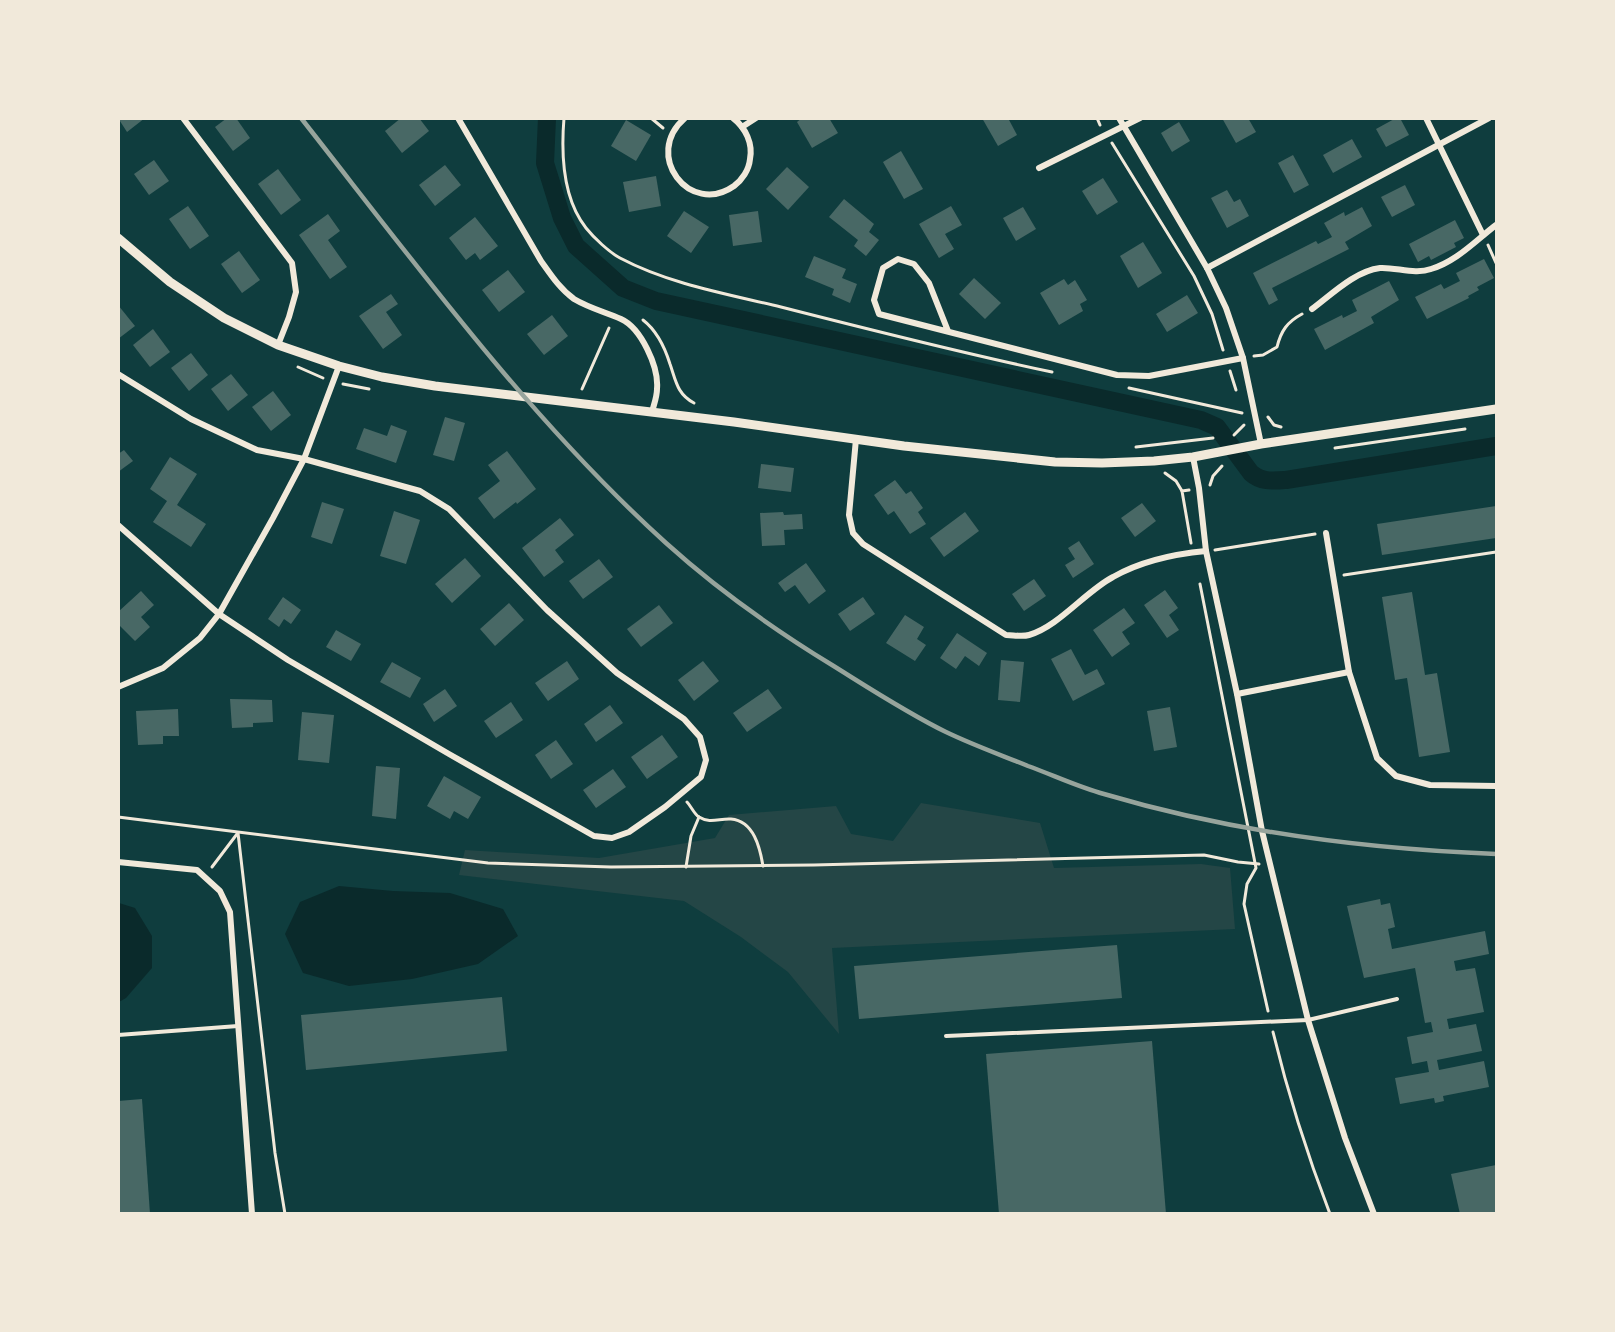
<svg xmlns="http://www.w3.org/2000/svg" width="1615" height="1332" font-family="Cabin,sans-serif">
<rect width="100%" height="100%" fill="#0f3d3e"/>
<path fill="#244646" d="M921,803L1040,823L1054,868L1201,864L1230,868L1235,929L832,948L839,1034L788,972L741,937L684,901L459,875L465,850L599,858L715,838L729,815L836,806L851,834L893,841Z"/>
<g fill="#0a2a2b">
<path d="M339,886L393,891L450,893L503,909L518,936L478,964L412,979L349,986L303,973L285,934L300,902Z"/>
<path d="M119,903L135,908L152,936V968L126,998L119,1002Z"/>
</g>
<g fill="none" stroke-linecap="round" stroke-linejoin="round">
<path stroke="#0a2a2b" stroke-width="18" d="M547,118L545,163L562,218L576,246L623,288L656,301L1201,420L1217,427L1251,473C1261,482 1272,481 1286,480L1496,446"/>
</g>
<g fill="#486865">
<path d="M118,118H145L127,132Z"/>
<path d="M227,118H236L250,138L233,151L215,127Z"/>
<path d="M401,118H419L429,131L402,153L385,131Z"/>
<path d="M802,118H829L838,133L812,148L797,122Z"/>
<path d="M982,118H1008L1017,135L998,146Z"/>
<path d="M1222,118H1248L1256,132L1236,143Z"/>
<path d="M1396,118H1400L1409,135L1386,147L1376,129Z"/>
<path d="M626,120L651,135L636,161L611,146Z"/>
<path d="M1179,122L1190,141L1172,152L1161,133Z"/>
<path d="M1352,139L1362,157L1333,173L1323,155Z"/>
<path d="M901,151L923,189L904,199L883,162Z"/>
<path d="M1293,155L1309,185L1294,193L1278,163Z"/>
<path d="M154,160L169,181L149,195L134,174Z"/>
<path d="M445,165L461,185L435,206L419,185Z"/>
<path d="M787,167L809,187L788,210L766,189Z"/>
<path d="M278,169L301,200L281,215L258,184Z"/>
<path d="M656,176L661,206L629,212L623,182Z"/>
<path d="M1103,178L1118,202L1097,215L1082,191Z"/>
<path d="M1405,185L1415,205L1392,217L1381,197Z"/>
<path d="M1227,190L1234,202L1240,199L1249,216L1227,228L1211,198Z"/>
<path d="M844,199L874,224L869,232L879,240L866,256L854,246L858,240L829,217Z"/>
<path d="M188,206L209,236L190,249L169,219Z"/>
<path d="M951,206L962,225L945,234L954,249L939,258L919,224Z"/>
<path d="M1023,207L1036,229L1016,241L1003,218Z"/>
<path d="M1362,207L1372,226L1345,242L1349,249L1272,288L1278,300L1269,305L1253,273L1316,241L1318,244L1332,237L1324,223L1344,212L1345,216Z"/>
<path d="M684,211L709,227L691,253L667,236Z"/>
<path d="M758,211L762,242L733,246L729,215Z"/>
<path d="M328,214L340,231L328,240L347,267L330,279L299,235Z"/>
<path d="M475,217L498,246L480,260L475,253L466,260L449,238Z"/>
<path d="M1455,220L1464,238L1454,243L1456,247L1431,260L1429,256L1418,262L1409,244Z"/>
<path d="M1143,242L1162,273L1138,288L1120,256Z"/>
<path d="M239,251L260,280L242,293L221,264Z"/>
<path d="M814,256L846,269L842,278L857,284L850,303L832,295L834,289L805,277Z"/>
<path d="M1484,259L1494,278L1477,287L1479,290L1468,296L1469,298L1427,319L1415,297L1441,284L1444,289L1460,281L1456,273Z"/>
<path d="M508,270L525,292L499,312L482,290Z"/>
<path d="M974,278L1001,303L985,319L959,294Z"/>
<path d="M1064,279L1068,285L1075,280L1087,300L1080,304L1083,311L1059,325L1040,293Z"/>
<path d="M1389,281L1399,300L1371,317L1374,323L1325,350L1314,329L1342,315L1343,318L1357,311L1352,300Z"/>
<path d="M391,294L398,304L386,312L402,335L383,349L359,316Z"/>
<path d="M1187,295L1198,313L1167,332L1156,314Z"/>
<path d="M118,305L135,326L118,339Z"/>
<path d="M552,315L568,336L544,355L527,334Z"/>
<path d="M153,329L170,352L150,367L133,345Z"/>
<path d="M191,353L208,375L189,391L171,368Z"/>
<path d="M231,374L248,395L228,411L211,389Z"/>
<path d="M273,391L291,415L271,431L252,407Z"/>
<path d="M445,417L465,423L454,461L433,455Z"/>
<path d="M391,425L407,431L396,463L356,449L364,428L387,436Z"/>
<path d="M124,450L133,461L118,472V454Z"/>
<path d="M507,451L536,489L517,504L516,502L494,519L478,498L500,481L488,465Z"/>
<path d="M170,457L197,474L177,505L206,524L191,547L153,522L167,501L150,489Z"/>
<path d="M761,464L794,468L791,492L758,488Z"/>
<path d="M895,480L906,494L911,491L923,508L918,512L926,524L910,534L894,511L888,515L874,495Z"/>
<path d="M322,502L344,509L332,544L311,537Z"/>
<path d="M1142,503L1156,521L1135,537L1121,518Z"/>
<path d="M1496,506V538L1382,555L1377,524Z"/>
<path d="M394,511L420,520L406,564L380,556Z"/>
<path d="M783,512L784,515L802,514L803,529L784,530L785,545L762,546L760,513Z"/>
<path d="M965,512L979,531L944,557L930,538Z"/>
<path d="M560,518L574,535L555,550L564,562L544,577L522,548Z"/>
<path d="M1079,541L1094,564L1073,578L1065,565L1075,559L1068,548Z"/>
<path d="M465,558L481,576L452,603L435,584Z"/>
<path d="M599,559L613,577L583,599L569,581Z"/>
<path d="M806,563L826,591L809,604L795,585L785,592L778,583Z"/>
<path d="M1034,579L1046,596L1024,611L1012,594Z"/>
<path d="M1165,590L1178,608L1169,615L1179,630L1167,638L1144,605Z"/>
<path d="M141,591L154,605L141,617L150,627L135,641L118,624V612Z"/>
<path d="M1412,592L1425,675L1437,673L1450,752L1419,757L1407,678L1395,680L1382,597Z"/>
<path d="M283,597L301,610L291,624L284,619L279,627L268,619Z"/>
<path d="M863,597L875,614L850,631L838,614Z"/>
<path d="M509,603L524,620L495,646L480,629Z"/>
<path d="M659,605L673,623L641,647L627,629Z"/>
<path d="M1124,608L1135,623L1122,632L1130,644L1112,657L1093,630Z"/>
<path d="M905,615L924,627L917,639L926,645L915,661L886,643Z"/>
<path d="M336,630L361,644L351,661L326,647Z"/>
<path d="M957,633L987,653L979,666L965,656L956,669L940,658Z"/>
<path d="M1071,649L1085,675L1097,669L1105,684L1073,701L1051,659Z"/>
<path d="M1001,660L1024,662L1020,702L998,700Z"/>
<path d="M567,661L579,679L548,701L535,683Z"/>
<path d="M703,661L719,681L694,701L678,680Z"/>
<path d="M392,662L421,678L410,698L380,682Z"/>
<path d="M445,689L457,706L434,722L423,704Z"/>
<path d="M768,689L782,708L747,732L733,713Z"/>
<path d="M230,699L272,700L273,722L253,723V727L232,728Z"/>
<path d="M511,702L523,720L496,738L484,721Z"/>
<path d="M610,705L623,723L596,742L584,724Z"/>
<path d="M1170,707L1177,747L1154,751L1147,711Z"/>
<path d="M178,709L179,736H163V744L138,745L136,711Z"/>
<path d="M302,712L334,715L329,763L298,760Z"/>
<path d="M662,735L678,757L647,779L631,757Z"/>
<path d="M556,740L573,764L551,779L535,755Z"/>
<path d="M376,766L400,768L396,819L372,816Z"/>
<path d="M613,769L626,787L596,808L583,790Z"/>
<path d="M444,776L481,797L468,819L454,811L450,819L427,806Z"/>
<path d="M1380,899L1381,905L1390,903L1395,927L1388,929L1392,949L1485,931L1489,954L1454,961L1456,971L1475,968L1484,1012L1447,1019L1449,1029L1476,1024L1482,1051L1437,1060L1439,1070L1484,1061L1489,1087L1443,1096L1444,1101L1435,1103L1434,1098L1400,1104L1395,1078L1429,1072L1427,1061L1412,1064L1407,1037L1433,1032L1431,1022L1425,1023L1415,968L1364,978L1347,906Z"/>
<path d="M1117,945L1122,998L859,1019L854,966Z"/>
<path d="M502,997L507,1051L306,1070L301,1015Z"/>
<path d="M1152,1041L1166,1214H999L986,1054Z"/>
<path d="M142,1099L150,1214H118V1101Z"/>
<path d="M1496,1165L1495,1214H1460L1451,1174Z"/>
</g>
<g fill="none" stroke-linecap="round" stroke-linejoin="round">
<g stroke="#f1e9da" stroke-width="3">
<path d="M564,118C561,154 563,199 586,228C594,238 609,252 620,258C669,284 727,294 781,307C871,330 961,353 1052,372"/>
<path d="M651,118L663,128"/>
<path d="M1097,118L1100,125"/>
<path d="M1112,143L1194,276L1212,314L1223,350"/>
<path d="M1488,245L1496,263"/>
<path d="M643,320C656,330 665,348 670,364C676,381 677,394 694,403"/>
<path d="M1254,356L1263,355L1277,347C1281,331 1287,322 1302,314"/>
<path d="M298,367L323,378"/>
<path d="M1230,371L1236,390"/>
<path d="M343,384L369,389"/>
<path d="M1129,388L1242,413"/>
<path d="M582,389L609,328"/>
<path d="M1268,417L1274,425L1281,427"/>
<path d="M1234,435L1244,425"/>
<path d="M1136,447L1213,438"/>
<path d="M1335,448L1465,429"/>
<path d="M1165,473L1176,481L1182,491"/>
<path d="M1210,485L1213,476L1222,466"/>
<path d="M1189,490L1182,491L1191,543"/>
<path d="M1215,550L1315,534"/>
<path d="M1344,575L1496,552"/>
<path d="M1200,584L1256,868L1247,884L1244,904L1268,1011"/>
<path d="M687,802C691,806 694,814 699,817C710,824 720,818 731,819C754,821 760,848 763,866"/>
<path d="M118,817L488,863L611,867L814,865L1204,855L1238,862L1259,864"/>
<path d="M238,833L275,1153L285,1214"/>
<path d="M212,867L237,834"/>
<path d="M686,867L691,836L699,817"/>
<path d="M1273,1032C1288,1094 1307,1154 1330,1214"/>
</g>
<g stroke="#f1e9da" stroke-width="4">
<path d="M118,1035L238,1026"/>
<path d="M946,1036L1308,1020L1397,999"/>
</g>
<g stroke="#f1e9da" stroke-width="6">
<path d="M183,118L292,263L296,292L289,317L278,345"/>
<path d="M458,118L541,261C551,275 560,289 574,299C589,308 605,312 621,319C641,328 659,367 657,389C657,397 654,404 652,412"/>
<path d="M685,118C642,155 690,217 734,186C742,180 749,170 750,159C753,144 746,128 733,118"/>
<path d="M1119,118L1207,268L1226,308L1243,358L1261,444"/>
<path d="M1426,118L1483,235"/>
<path d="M742,127L756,118"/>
<path d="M1039,168L1140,118"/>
<path d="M1207,268L1489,118"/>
<path d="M1312,309C1331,295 1355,271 1380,268C1396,267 1415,275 1431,269C1457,261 1475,241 1496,225"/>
<path d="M948,331L929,283L914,264L898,259L883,268L874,300L879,314L1117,375L1149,376L1243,358"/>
<path d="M118,374L191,419L257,450L304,459L420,491L449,509L547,610L617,673L684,719L700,737L706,760L701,777L665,807L629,832L612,838L594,836L449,754L288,660L219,614L118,525"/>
<path d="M856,439L849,515L853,533L863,544L1006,635C1013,635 1022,637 1029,635C1058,627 1086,591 1113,577C1141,561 1174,554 1206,551"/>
<path d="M1193,457L1199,488L1206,551L1237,694L1262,831L1308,1020L1345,1138L1374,1214"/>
<path d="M1326,533L1349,672L1377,758L1396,776L1430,785L1496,786"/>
<path d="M118,687L163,668L200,638L219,614L273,518L304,459L339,366"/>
<path d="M1237,694L1349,672"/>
<path d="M118,862L197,870L220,891L230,912L252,1214"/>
</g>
<path stroke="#f1e9da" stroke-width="9" d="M118,238L170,282L224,318L278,345L339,366L382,377L435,386L734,422L904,446L1055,462L1102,463L1154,461L1193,457L1261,444L1496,409"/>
<path stroke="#97a49c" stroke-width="4.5" d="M301,118C415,263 529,419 666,543C717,589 773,629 832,665C869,688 907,713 946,732C973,745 1001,755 1028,766C1053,775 1078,787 1104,794C1232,832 1363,849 1496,854"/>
</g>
<rect width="1615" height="1332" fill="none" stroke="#f1e9da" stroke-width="240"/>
</svg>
